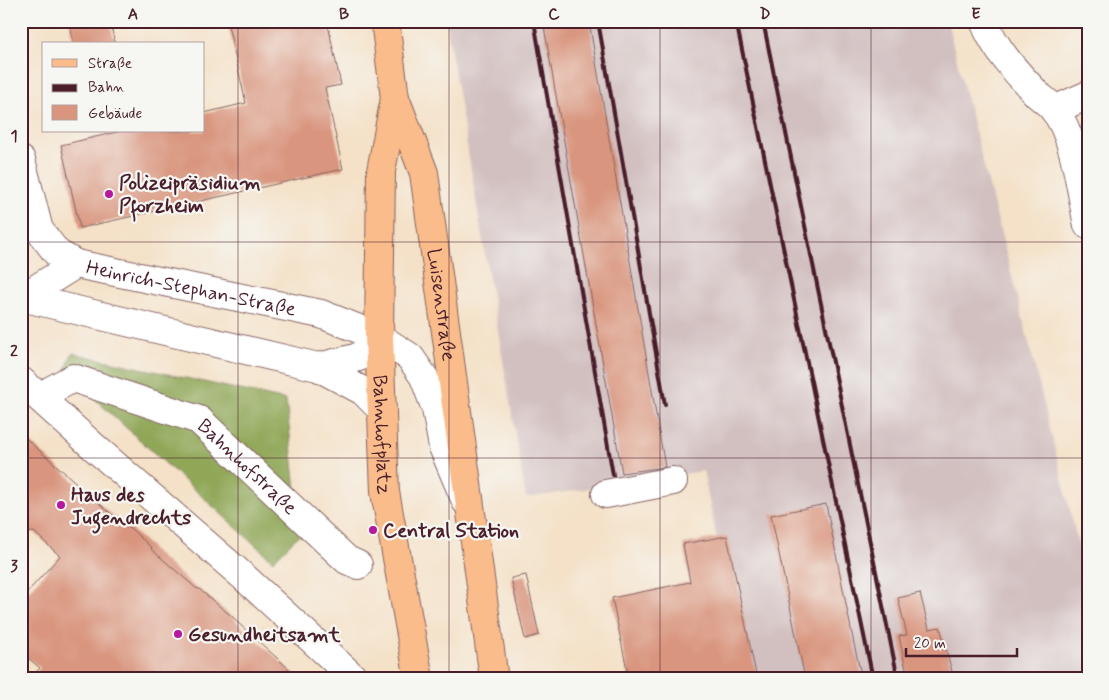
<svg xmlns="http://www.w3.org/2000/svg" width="1109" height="700" font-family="Mynerve,sans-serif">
<rect width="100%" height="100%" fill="#f6f6f2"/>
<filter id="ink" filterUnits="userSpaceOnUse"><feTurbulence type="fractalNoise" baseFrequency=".02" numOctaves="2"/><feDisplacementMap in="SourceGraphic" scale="10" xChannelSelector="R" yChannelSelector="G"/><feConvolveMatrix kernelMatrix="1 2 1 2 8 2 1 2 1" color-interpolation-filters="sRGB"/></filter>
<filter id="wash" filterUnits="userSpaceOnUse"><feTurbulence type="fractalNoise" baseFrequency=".0096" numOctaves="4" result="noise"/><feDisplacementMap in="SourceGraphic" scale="20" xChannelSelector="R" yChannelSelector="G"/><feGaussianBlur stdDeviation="1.12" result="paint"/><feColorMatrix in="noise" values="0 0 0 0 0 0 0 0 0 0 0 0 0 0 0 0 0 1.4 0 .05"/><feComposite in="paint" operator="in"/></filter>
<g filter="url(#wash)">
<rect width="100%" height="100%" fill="#f4e1c7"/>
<path fill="#d2bfc0" d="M446,21H947L1032,355L1088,584V679H746L703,471L526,498Z"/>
<path fill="#90a759" stroke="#6d6342" d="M72,353L286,400L301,533L273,561L65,372Z"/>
<g id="blocks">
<g fill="#d9957e">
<path d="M69,21H110L115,44H74Z"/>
<path d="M227,21H327L341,85L325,88L343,169L80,228L61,145L121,131H204V113L246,103Z"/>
<path d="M543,21H589L665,467L622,473Z"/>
<path d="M1082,21H1088V53L1085,54Z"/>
<path d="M21,434L127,528L129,527L152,548L151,549L197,589L198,588L218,605L234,618L237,621V622L297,676L296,677L298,679H37L33,675L40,668L21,652V599L60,556L34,532L26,533L21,530Z"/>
<path d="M826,504L854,644L862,679H805L771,515Z"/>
<path d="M727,536L757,679H629L612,598L690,582L683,544Z"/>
<path d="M526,575L539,635L525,639L511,578Z"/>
<path d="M920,593L929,629L940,627L954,679H908L899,636L907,635L898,598Z"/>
</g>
</g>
</g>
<g filter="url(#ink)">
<use href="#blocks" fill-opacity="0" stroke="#866362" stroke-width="1"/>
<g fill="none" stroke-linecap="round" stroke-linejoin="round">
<defs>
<g id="minor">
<path d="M984,21C995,50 1017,73 1038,95C1044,100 1051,105 1055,111C1075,136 1081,192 1088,225"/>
<path d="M1054,110L1088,95"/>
<path id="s1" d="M21,160L39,230L57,253L76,264L321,314L379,337L410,357L424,377L436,409L443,447L466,501"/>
<path d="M21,297L318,367L363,391L382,410"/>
<path d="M23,297L76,264"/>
<path d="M318,367L359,357L379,337"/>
<path d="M21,381L94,447L245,578L355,679"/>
<path id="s2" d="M39,397L73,378L199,420L332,546L347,560L358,565"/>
<path d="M606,494L673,481"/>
</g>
<g id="major">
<path id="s3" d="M385,21L395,98L424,173L494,679"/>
<path id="s4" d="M395,98L381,171L379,337L385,492L419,679"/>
</g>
</defs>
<use href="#minor" stroke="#866362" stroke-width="30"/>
<use href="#major" stroke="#866362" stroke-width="30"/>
<use href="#minor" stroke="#fff" stroke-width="28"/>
<use href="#major" stroke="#f9bc8a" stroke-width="28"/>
<g stroke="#4a1f2b" stroke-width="4">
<path d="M534,21L613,475"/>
<path d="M598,21L665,405"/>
<path d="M736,21L873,679"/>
<path d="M763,21L898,679"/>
</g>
</g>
</g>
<path fill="none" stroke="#4a1f2b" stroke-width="1" stroke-opacity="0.55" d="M238,21V679M449,21V679M660,21V679M871,21V679M21,242H1088M21,458H1088"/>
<g fill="#b5179e" stroke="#f6f6f2" stroke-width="2">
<circle cx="109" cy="194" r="5"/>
<circle cx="61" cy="505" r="5"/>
<circle cx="373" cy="530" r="5"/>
<circle cx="178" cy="634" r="5"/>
</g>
<g text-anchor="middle" stroke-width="4.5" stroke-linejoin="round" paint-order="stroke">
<g font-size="20" font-weight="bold" fill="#4a1f2b" stroke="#f6f6f2" text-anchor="start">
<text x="119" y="189">Polizeipräsidium<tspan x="119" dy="23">Pforzheim</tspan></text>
<text x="71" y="501">Haus des<tspan x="71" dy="23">Jugendrechts</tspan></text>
<text x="383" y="537">Central Station</text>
<text x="188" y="641">Gesundheitsamt</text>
</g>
<g font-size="20" fill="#4a1f2b" stroke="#f6f6f2">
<text dy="7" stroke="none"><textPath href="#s1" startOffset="241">Heinrich-Stephan-Straße</textPath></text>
<text dy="7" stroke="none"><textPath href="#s3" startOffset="291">Luisenstraße</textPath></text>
<text dy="7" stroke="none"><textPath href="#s4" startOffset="338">Bahnhofplatz</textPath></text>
<text dy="7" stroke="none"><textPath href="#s2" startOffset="239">Bahnhofstraße</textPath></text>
</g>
</g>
<rect width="1109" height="700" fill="none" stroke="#f6f6f2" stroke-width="55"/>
<rect x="42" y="42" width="162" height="90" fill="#f6f6f2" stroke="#b1a0a2"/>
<rect x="52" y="59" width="25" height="8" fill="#f9bc8a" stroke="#b1a0a2"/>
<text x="88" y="68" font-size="15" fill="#4a1f2b">Straße</text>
<rect x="52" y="84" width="25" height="8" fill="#4a1f2b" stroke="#b1a0a2"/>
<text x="88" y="92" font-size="15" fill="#4a1f2b">Bahn</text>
<rect x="52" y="105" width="25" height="15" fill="#d9957e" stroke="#b1a0a2"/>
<text x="88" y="118" font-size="15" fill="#4a1f2b">Gebäude</text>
<path d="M906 648v8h111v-8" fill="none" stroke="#4a1f2b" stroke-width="2.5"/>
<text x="914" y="648" font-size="15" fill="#4a1f2b" stroke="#f6f6f2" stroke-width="4" paint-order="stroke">20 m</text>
<rect x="28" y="28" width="1054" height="644" fill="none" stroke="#4a1f2b" stroke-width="2"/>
<g font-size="16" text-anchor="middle" font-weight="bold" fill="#4a1f2b">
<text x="133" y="19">A</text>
<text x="344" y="19">B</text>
<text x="554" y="19">C</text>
<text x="765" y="19">D</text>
<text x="976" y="19">E</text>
<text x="14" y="141">1</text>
<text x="14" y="356">2</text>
<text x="14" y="571">3</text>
</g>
</svg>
